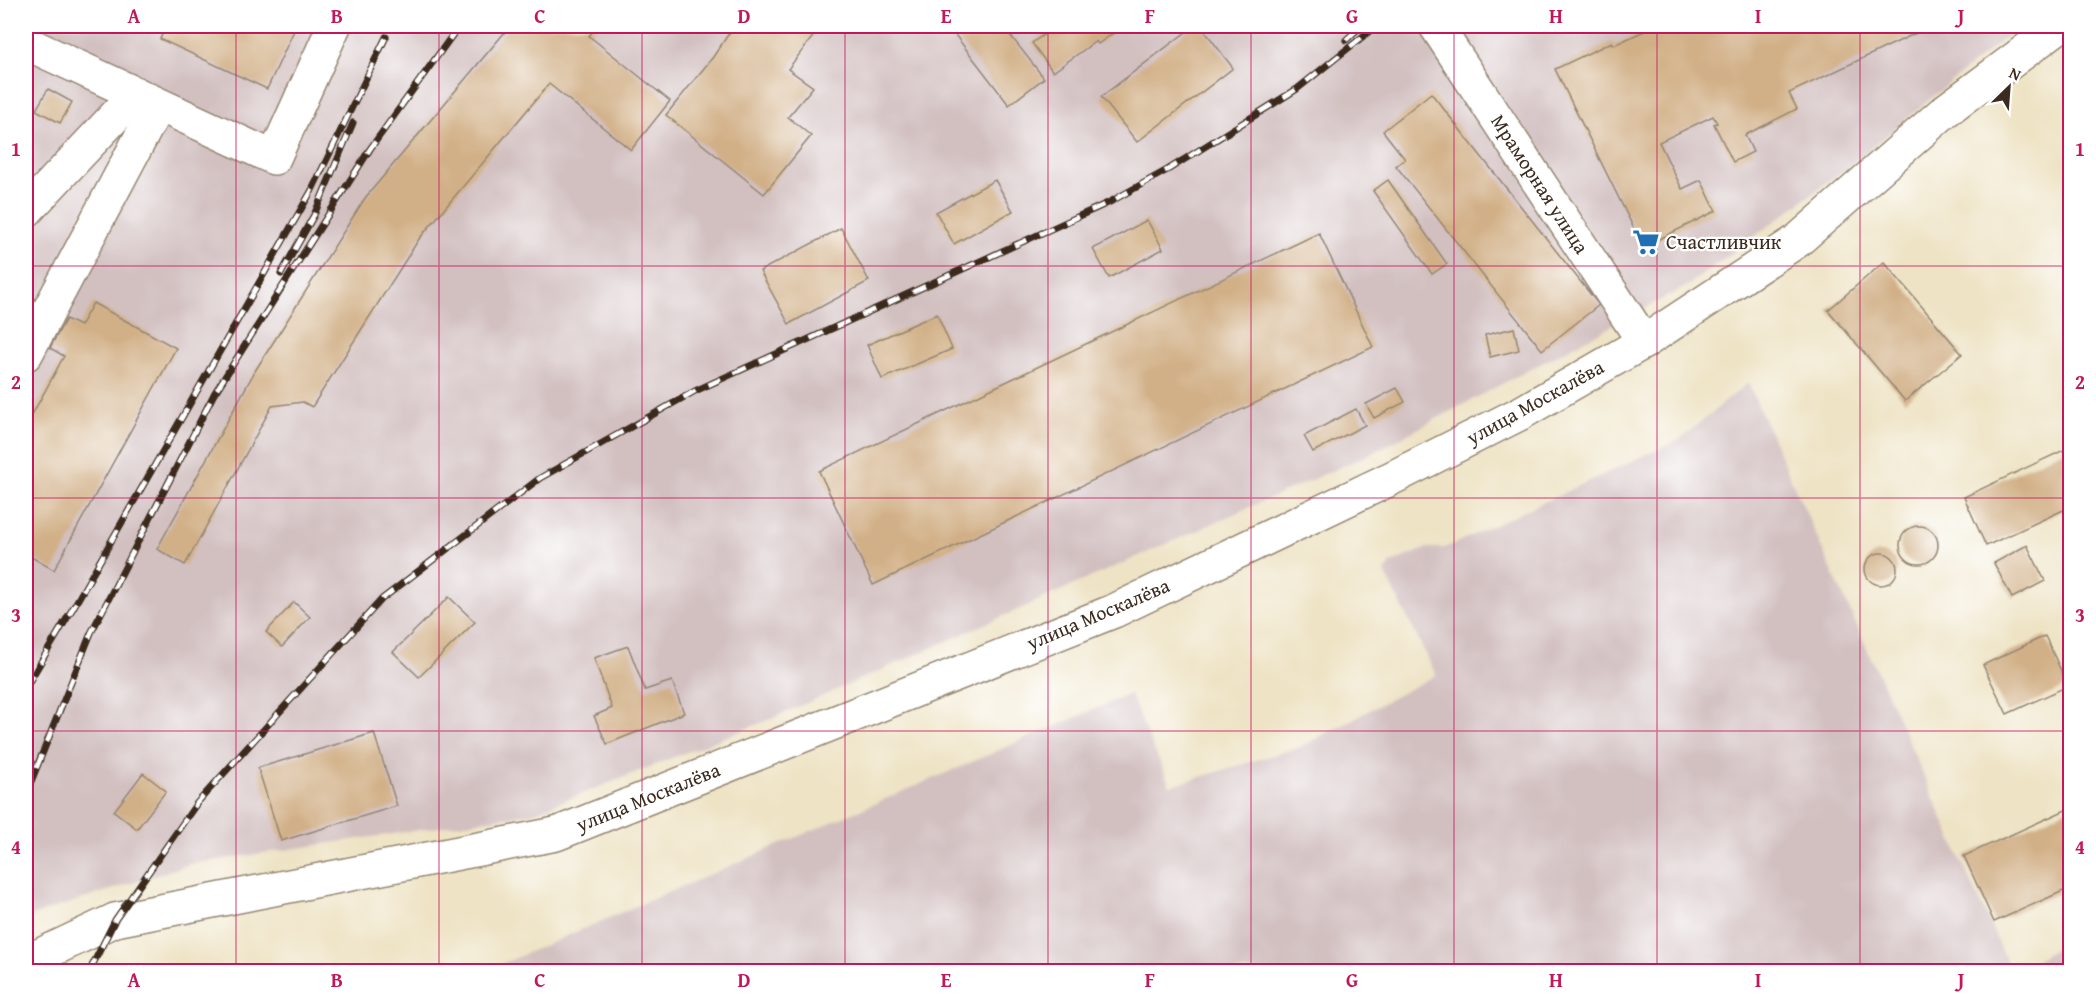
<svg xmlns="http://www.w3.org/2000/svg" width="2096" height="997" font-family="'Gentium Book Plus',serif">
<rect width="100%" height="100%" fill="#fff"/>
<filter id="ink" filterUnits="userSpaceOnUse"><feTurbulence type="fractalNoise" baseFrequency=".0167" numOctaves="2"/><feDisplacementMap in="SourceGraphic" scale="12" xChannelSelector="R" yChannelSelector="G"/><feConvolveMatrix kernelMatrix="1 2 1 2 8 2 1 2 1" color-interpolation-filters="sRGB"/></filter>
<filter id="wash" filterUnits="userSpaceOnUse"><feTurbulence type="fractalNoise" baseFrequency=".008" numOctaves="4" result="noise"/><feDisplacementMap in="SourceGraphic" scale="24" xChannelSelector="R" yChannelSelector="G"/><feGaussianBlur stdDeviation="1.35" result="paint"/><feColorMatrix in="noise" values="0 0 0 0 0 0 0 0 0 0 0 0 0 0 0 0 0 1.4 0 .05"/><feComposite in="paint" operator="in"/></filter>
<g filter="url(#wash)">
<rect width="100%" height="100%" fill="#eee3c5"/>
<g fill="#d2bfc0">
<path d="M26,26H2019L1847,168L1687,286L1372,453L773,718L533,813L190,864L31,916L26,920Z"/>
<path d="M1748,383L2011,971H485L1130,694L1170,786L1300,747L1436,675L1385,572L1391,563L1427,548H1445L1680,439Z"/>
<path d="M2070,938V971H2021Z"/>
</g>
<g id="blocks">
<g fill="#d1b087">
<path d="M166,26H296L267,89L160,39Z"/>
<path d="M510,26H597L589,36L670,101L631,150L549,84L419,239L312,407L303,402L272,406L185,565L157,549L255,371L365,198Z"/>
<path d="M734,26H821L788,69L813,87L788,117L811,136L764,194L666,115L713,57Z"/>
<path d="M959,26H1003L1044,78L1009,105L952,31Z"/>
<path d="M1056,26H1123L1098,44L1096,41L1053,72L1032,43Z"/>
<path d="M1194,26H1201L1233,68L1137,142L1101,97Z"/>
<path d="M1655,26H1931L1789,93L1797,109L1745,135L1753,152L1733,162L1714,124L1717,123L1713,116L1659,142L1682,189L1701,180L1716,211L1643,247L1555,69L1612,42L1614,45Z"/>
<path d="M48,89L72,102L60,123L36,110Z"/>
<path d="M1431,93L1599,305L1542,350L1396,166L1405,159L1383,131Z"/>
<path d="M995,180L1013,211L954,244L936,212Z"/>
<path d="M1388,180L1447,264L1432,274L1373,191Z"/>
<path d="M1147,220L1163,249L1109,278L1093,249Z"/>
<path d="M841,228L869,281L789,324L760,271Z"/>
<path d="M1319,233L1373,347L873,585L819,471Z"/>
<path d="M1884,262L1962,354L1905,401L1828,310Z"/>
<path d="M93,303L176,348L54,570L26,554V426L64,356L50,348L66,319L80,326Z"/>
<path d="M937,314L952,349L882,379L867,345Z"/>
<path d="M1514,328L1519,350L1490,357L1485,335Z"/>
<path d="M1397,388L1405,402L1374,418L1366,404Z"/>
<path d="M1356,409L1365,425L1313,452L1304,436Z"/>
<path d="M2068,448L2070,453V507L1986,546L1964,497Z"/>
<circle cx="1919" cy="545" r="19"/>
<path d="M2027,545L2045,581L2012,598L1994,563Z"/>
<circle cx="1881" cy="569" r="16"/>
<path d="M449,597L475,622L419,677L393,652Z"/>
<path d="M294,602L310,617L282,647L266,632Z"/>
<path d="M26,611L35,617L26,632Z"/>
<path d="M2045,636L2068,686L2007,714L1983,665Z"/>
<path d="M628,646L645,690L672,681L684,713L607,744L594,716L612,708L594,658Z"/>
<path d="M374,733L397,806L281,841L258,768Z"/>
<path d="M143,773L166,791L137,829L114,811Z"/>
<path d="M2070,808V888L1994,922L1964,856Z"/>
</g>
</g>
</g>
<g filter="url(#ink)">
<use href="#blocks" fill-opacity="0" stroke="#948672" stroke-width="1.5"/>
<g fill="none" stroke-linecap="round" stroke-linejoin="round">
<defs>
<g id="minor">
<path d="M1436,26L1644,342"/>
<path d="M26,43L274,158L334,26"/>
<path d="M26,211L136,94"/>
<path d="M26,354L158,105"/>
</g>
<path id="major" d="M26,962L115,920L556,834L1114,611L1392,478L1521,413L1644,342L1797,241L1945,111L2059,26"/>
</defs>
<use href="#minor" stroke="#948672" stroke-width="36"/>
<use href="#major" stroke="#948672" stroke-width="36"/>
<use href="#minor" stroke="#fff" stroke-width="33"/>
<use href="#major" stroke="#fff" stroke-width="33"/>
<defs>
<g id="rail">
<path d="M1346,40L1361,26"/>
<path d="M281,274L314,215L353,123"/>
<path d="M26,687L73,608L312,190L386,37"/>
<path d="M26,794L91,633L214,394L370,149L459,26"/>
<path d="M89,972L115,920L197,803L382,599L540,478L695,391L1110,202L1169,169L1297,89L1376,26"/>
<path d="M2061,972L2070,965"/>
</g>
</defs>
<use href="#rail" stroke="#3b2a1e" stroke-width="7"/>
<use href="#rail" stroke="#fff" stroke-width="4.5" stroke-dasharray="14" stroke-linecap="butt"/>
</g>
</g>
<path fill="none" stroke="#c2185b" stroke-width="1.5" stroke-opacity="0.55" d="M236,26V972M439,26V972M642,26V972M845,26V972M1048,26V972M1251,26V972M1454,26V972M1657,26V972M1860,26V972M26,266H2070M26,498H2070M26,731H2070"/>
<defs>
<symbol id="supermarket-bare" viewBox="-9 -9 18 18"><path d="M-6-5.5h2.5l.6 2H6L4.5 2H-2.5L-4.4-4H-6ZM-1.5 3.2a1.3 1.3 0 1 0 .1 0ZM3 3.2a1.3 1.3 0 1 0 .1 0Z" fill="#1f6fb2" stroke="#fff" stroke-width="2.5" paint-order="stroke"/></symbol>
</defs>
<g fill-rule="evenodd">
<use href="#supermarket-bare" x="1627" y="223" width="38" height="38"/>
</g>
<g text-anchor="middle" stroke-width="4.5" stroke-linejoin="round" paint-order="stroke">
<g font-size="20" fill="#3b2a1e" stroke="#fff">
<text transform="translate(1540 184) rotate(57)" y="7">Мраморная улица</text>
<text transform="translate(1535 402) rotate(-29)" y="7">улица Москалёва</text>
<text transform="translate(1098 614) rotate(-23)" y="7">улица Москалёва</text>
<text transform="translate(648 797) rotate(-22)" y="7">улица Москалёва</text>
</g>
<g font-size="20" fill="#3b2a1e" stroke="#fff" text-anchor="start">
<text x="1666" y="249">Счастливчик</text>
</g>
</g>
<rect width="2096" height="997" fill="none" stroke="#fff" stroke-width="66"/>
<g transform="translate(2009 87) rotate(25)" stroke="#ffffff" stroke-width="4.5" paint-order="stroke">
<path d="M0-4.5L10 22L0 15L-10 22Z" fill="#3b2a1e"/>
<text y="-9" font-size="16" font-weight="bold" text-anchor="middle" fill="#3b2a1e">N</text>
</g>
<rect x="33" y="33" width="2030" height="931" fill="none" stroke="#c2185b" stroke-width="2"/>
<g font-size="20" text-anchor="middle" font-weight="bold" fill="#c2185b">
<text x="134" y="23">A</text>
<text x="337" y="23">B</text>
<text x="540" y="23">C</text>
<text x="744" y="23">D</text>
<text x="946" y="23">E</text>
<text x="1150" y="23">F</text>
<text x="1352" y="23">G</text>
<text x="1556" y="23">H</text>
<text x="1758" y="23">I</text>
<text x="1961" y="23">J</text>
<text x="16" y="156">1</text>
<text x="2080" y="156">1</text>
<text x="16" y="389">2</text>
<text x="2080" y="389">2</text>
<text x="16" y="622">3</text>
<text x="2080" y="622">3</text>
<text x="16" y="854">4</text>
<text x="2080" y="854">4</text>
<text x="134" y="987">A</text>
<text x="337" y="987">B</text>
<text x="540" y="987">C</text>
<text x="744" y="987">D</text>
<text x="946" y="987">E</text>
<text x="1150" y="987">F</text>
<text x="1352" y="987">G</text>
<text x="1556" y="987">H</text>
<text x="1758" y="987">I</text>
<text x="1961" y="987">J</text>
</g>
</svg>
